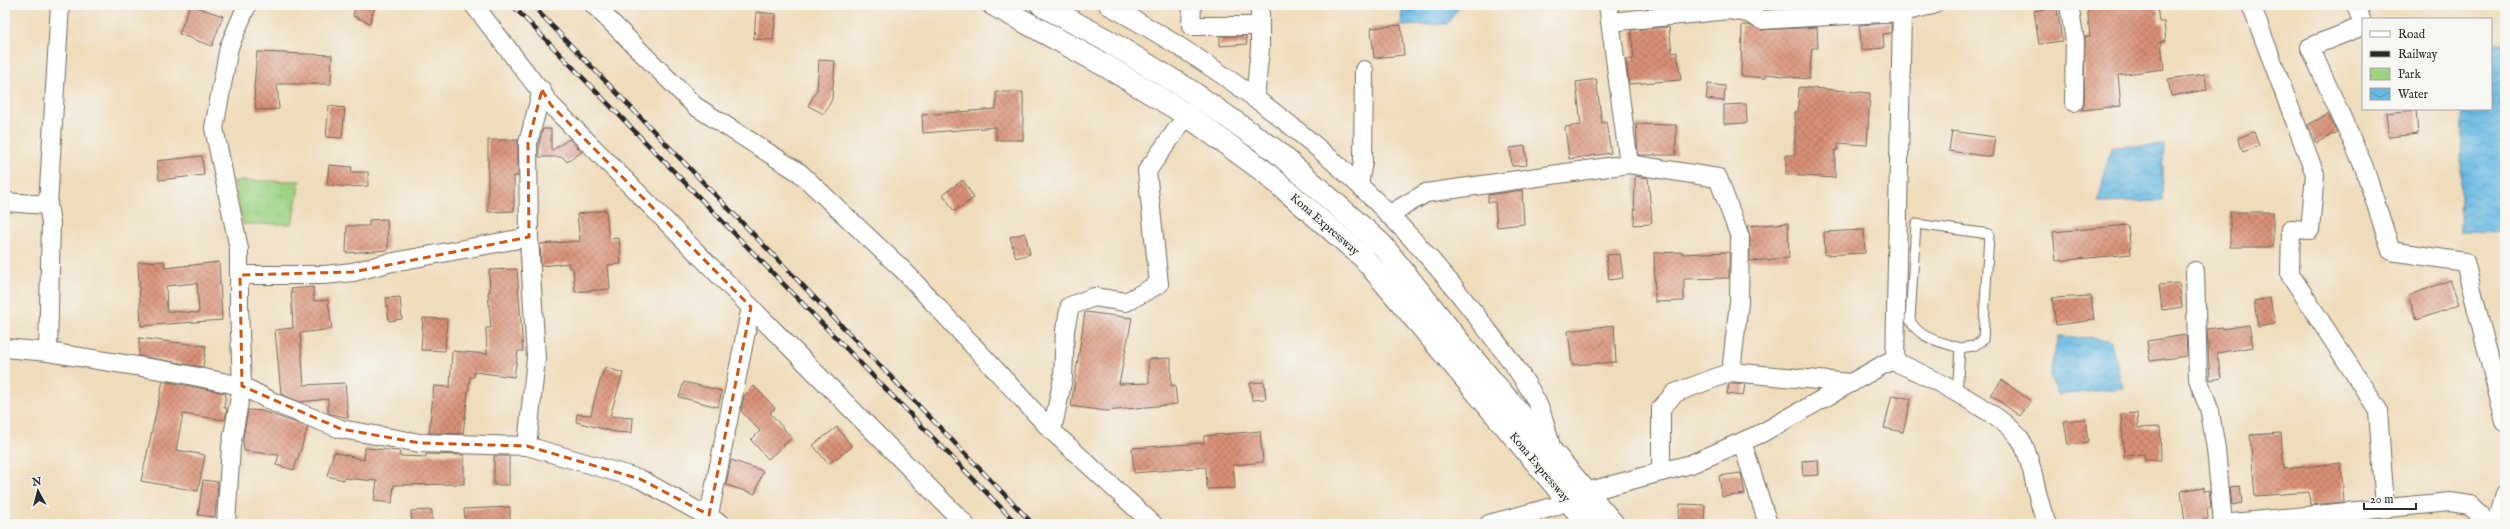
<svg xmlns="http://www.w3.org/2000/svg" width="2510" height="529" font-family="'IM FELL English',serif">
<defs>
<pattern id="park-tufts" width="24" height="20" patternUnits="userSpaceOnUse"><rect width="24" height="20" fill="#9fd383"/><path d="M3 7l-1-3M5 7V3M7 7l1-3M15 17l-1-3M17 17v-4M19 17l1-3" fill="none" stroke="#89b571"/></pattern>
<pattern id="water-waves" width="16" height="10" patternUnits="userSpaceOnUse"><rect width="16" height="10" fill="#68b9e3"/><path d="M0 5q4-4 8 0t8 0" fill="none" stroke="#5697b8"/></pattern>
<pattern id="building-cross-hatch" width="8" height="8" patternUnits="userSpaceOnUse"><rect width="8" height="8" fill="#da9177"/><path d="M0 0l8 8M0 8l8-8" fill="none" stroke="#b17762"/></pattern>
</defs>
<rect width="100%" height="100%" fill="#f6f6f2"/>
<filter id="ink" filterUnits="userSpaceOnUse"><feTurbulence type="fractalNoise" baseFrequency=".025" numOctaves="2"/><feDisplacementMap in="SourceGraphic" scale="8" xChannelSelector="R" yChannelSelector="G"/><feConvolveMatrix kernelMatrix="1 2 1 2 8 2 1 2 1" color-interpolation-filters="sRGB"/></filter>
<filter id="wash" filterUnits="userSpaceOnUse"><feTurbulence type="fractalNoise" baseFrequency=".012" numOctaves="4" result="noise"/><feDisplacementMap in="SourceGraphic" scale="16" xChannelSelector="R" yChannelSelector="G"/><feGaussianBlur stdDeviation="0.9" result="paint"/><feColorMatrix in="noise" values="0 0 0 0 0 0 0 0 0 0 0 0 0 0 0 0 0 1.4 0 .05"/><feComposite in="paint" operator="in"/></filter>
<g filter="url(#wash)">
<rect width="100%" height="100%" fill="#efdcbb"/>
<path fill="url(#park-tufts)" stroke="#657f57" d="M234,181H300L292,224H243Z"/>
<g fill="url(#water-waves)" stroke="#4a7287">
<path d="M1402,5H1458L1459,7L1447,24L1401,26Z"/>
<path d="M2491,42H2505V232L2460,231L2462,118L2464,109H2491Z"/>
<path d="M2164,145L2162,201L2098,203L2111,147Z"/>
<path d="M2059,336L2110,340L2124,388L2058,395L2049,376Z"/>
</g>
<g id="blocks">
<g fill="url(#building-cross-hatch)" fill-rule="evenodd">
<path d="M190,5L223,16L212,46L179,34Z"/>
<path d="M356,5H375L370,23L353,16Z"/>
<path d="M2087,5H2157L2159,22H2164L2166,41H2161L2164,69L2118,75L2121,106L2082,110L2084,102L2085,37H2090Z"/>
<path d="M2057,7L2062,41L2039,44L2034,11Z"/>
<path d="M756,12L776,14L773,40L754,39Z"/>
<path d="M1891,23V33L1883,34L1884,48L1862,50L1859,25Z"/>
<path d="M1401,25L1404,55L1374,58L1371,28Z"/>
<path d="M1742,25H1748L1762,30L1817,27L1818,48H1812L1809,79L1766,74V78L1741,76Z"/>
<path d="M1669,27L1672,53L1677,52L1681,80L1629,84L1626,60L1634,59L1631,30Z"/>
<path d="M1220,36H1246L1247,44L1220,46Z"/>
<path d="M257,52L332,55L331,84H277L279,109L256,110L254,88Z"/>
<path d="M819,60L835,61L832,99L824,114L808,106L817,90Z"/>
<path d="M2205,74L2207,90L2171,96L2168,79Z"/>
<path d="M1596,79L1602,123L1606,122L1611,153L1569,159L1565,127L1581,125L1576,82Z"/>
<path d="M1708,84L1725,86L1724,101L1706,99Z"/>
<path d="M1799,87L1870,93L1867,145L1838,143V150H1835V178L1786,175V155H1795V112H1798Z"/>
<path d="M996,92H1023V140H996V127L923,133L922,115L996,109Z"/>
<path d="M1746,104L1747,123L1724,124V105Z"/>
<path d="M329,106L345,108L342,138L326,137Z"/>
<path d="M2416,110L2418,134L2389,137L2386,113Z"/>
<path d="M2328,114L2337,132L2316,143L2308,125Z"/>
<path d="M1636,124L1676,125V155H1638Z"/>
<path d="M543,129H551V151L569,139L582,152L567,162L563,157H539V144Z"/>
<path d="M1952,131L1995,137L1992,157L1949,151Z"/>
<path d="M2254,132L2259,146L2243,152L2238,138Z"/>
<path d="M488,140H518V176H514V211L488,212Z"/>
<path d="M1525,146L1527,165L1512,166L1510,148Z"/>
<path d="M202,156L204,175L159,180L157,161Z"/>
<path d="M329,165L352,167L351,172H368V186L350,187L327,185Z"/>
<path d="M1635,176L1648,178L1652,222L1649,224L1634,225Z"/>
<path d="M963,180L974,198L954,211L943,194Z"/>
<path d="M1522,190L1524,224L1497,227L1495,202H1488V195Z"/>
<path d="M606,210L609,239L619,238L621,264L608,265L610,289L575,292L573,268H569V263L541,266L540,244L580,241L577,214Z"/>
<rect x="2230" y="212" width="43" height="35"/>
<path d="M387,219L388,250L346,253L347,226H369V220Z"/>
<path d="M1788,223L1789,258L1750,261V237L1747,226Z"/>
<path d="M2128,225L2131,254L2056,261L2053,232Z"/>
<path d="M1864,230L1865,253L1825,255L1824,232Z"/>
<path d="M1025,233L1030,254L1016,258L1010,237Z"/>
<path d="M1683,252V254L1729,252V278L1684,279V301L1655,302L1654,253Z"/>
<path d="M1620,254L1623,278L1609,280L1606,255Z"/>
<path d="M164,261L165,268L219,262L222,320L141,326L138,262ZM197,283L199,313L167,311L166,286Z"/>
<path d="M517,269L523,351H518L514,377L474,372V377H470L463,434L429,433L434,386L450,387L452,351L487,354L486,328H491L488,292H490L489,270Z"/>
<path d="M2450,280L2459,305L2417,320L2408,296Z"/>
<path d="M2179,283L2182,307L2162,310L2159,285Z"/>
<path d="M313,287L314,301L328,300L332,329L300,333L304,385L345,383L348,418L328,413V399L300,402L281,394L275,330L293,328L291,289Z"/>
<path d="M2091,296L2094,320L2056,325L2052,298Z"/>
<path d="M400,297L402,319L389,321L386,298Z"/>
<path d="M2270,298L2275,324L2258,327L2254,301Z"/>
<path d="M1085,312L1132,318L1119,384L1149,383L1148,359L1171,358V386L1175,385L1177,404L1106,411L1071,406Z"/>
<path d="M423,318L447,319L445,351L421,350Z"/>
<path d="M1614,325L1616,362L1572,365L1568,331Z"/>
<path d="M2249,325L2253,347L2217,353L2221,378L2210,380L2207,329L2223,327V329Z"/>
<path d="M2186,335L2187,356L2150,361L2147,341Z"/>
<path d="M139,338L206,346L203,367L139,356Z"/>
<path d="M605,367L623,373L610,416L633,418L632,433L615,432L576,422L577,414L591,415L597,390Z"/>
<path d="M2002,380L2031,401L2020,416L1991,395Z"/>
<path d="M163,381L226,393L224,408H227L225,420L183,414L176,450L205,455L198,491L141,481Z"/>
<path d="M684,382L722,391L718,407L679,397Z"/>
<path d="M1264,382L1266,399L1252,400L1250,383Z"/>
<path d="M1732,383L1745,384L1743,396L1727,394L1729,384Z"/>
<path d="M754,386L775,408L770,413L792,438L768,459L751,440L760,431L741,411L744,396Z"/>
<path d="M1892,395L1911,399L1903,432L1884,428Z"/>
<path d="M248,410L262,411L308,427L294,470L276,465L279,455L244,451L243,438Z"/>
<path d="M2137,413L2138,428L2160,427L2161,460H2145L2144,454L2124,456L2121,414Z"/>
<path d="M2085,419L2088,443L2068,445L2064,421Z"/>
<path d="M837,427L852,447L828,464L813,445Z"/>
<path d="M1260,431L1263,462L1233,465L1235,488L1207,489L1206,467L1134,473L1132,448L1204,443V436Z"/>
<path d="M2281,433L2284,469L2341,463L2344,502L2310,505L2309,492L2255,496L2250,435Z"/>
<path d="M365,448L400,451L399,456L426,457V454L464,455V484L394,485L392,503L374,501L377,481L344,478V480L327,476L334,452L364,460Z"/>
<rect x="494" y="456" width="15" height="29"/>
<path d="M731,460L763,471L755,494L726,485Z"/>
<path d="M1818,460L1819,475L1803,476L1802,461Z"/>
<path d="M1741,473L1745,494L1722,497L1719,476Z"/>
<path d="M203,480L218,482L215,517L198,515Z"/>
<path d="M2240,486L2242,503L2232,505L2230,487Z"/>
<path d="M2204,487V491L2209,490L2211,508L2207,509L2208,519L2185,522L2181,491Z"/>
<path d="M1680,504L1705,505L1704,524H1678Z"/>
<path d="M510,507V524H465L464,509Z"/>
<path d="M432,510V524H412L411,511Z"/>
</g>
</g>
</g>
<g filter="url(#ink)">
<use href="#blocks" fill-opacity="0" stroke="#70695d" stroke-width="1"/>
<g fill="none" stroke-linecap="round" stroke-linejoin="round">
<defs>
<path id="lane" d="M1957,394L1960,348L1974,346L1983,340L1989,234L1916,224L1910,320C1919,339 1942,342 1960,348"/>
<g id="street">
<path d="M474,5L551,105L965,524"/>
<path d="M594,5L695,106L800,173L905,272L1052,431L1153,524"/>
<path d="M1108,5C1250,82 1377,185 1475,314C1496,342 1526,377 1540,409C1545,422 1548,436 1552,450"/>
<path d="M1192,5L1191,26H1260"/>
<path d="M1608,5L1629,164"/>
<path d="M2069,5L2075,41L2074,102"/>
<path d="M2251,5L2315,174L2310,230L2291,229L2290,274L2378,410L2385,507"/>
<path d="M2356,5L2363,25"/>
<path d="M1610,22L1729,10L1748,13L1761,20L1902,12L1901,5"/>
<path d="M2363,26L2310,47L2364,167L2391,251L2465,262L2505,422"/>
<path d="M1255,99L1260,48V5"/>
<path d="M1359,184L1363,162L1364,70"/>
<path d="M5,202L48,205"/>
<path d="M1388,215L1426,193L1629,164L1718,178L1740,237L1739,302L1731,372"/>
<path d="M529,237L528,143L542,90"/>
<path d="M2195,271L2198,379L2210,412L2216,449L2223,524"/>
<path d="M240,275H324L353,272L388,263L529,237L536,358L527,446"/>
<path d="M5,348L48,352L174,372L242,386L277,404L341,429L420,443L527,446L640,479L721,524"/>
<path d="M48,352L51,223L48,205L60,5"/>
<path d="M1895,362L1902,12L1933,5"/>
<path d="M1052,431L1063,378L1065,330L1070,306L1094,297L1126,302L1159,284L1147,171L1187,115"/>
<path d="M1742,442L1768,524"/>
<path d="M1661,472V408L1675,393L1731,372L1851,383"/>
<path d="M709,515L751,307"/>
<path d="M226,524L231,446L242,386L239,306V249L214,128L229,47L247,5"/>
<path d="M1489,524L1553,507L1586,492L1691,464L1762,433L1888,362H1895C1923,373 2010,418 2022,442C2035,467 2035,498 2047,524"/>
<path d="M2222,524L2450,502L2470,505L2490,524"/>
<path d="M2497,524L2505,494"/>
</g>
<g id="highway">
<path d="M994,5L1106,66L1187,115L1265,172L1363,257L1588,524"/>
<path d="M1042,5L1108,41L1192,92L1276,151L1382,245L1468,353L1613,524"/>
</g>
</defs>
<use href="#lane" stroke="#70695d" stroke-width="11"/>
<use href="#street" stroke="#70695d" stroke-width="20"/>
<use href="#highway" stroke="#70695d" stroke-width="24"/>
<use href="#lane" stroke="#fff" stroke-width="9"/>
<use href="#street" stroke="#fff" stroke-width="18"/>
<use href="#highway" stroke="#fff" stroke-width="22"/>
<defs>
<g id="rail">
<path d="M512,5L1017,524"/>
<path d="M532,5L1033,524"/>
</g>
</defs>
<use href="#rail" stroke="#2b2b2b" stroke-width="4.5"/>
<use href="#rail" stroke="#f6f6f2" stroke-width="3" stroke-dasharray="9" stroke-linecap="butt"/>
</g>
</g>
<path fill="none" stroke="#d5540f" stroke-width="3" stroke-dasharray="8 5" stroke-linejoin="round" d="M542,90L551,105L751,307L709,515L640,479L527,446L420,443L341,429L242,386L240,275L353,272L529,237L528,143Z"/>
<g text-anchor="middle" stroke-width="4" stroke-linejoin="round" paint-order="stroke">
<g font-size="12" fill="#2b2b2b" stroke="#f6f6f2">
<text transform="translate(1325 224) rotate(41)" y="4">Kona Expressway</text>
<text transform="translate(1540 467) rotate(50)" y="4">Kona Expressway</text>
</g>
</g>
<rect width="2510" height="529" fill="none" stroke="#f6f6f2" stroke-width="20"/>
<rect x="2362" y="18" width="130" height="92" fill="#f6f6f2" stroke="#a5a5a2"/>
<rect x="2370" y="31" width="20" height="6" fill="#ffffff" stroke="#a5a5a2"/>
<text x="2398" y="38" font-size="12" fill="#2b2b2b">Road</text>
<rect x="2370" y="51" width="20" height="6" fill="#2b2b2b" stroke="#a5a5a2"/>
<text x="2398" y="58" font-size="12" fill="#2b2b2b">Railway</text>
<rect x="2370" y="68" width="20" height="12" fill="url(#park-tufts)" stroke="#a5a5a2"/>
<text x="2398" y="78" font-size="12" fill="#2b2b2b">Park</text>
<rect x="2370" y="88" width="20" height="12" fill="url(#water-waves)" stroke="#a5a5a2"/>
<text x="2398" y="98" font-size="12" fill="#2b2b2b">Water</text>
<g transform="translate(38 491) rotate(353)" stroke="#f6f6f2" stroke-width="3" paint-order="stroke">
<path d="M0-3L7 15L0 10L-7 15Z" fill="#2b2b2b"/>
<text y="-6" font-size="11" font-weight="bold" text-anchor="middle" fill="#2b2b2b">N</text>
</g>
<path d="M2364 503v6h52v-6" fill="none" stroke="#2b2b2b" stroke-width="2"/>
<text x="2370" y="503" font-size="12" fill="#2b2b2b" stroke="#f6f6f2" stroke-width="3" paint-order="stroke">20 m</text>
</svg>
